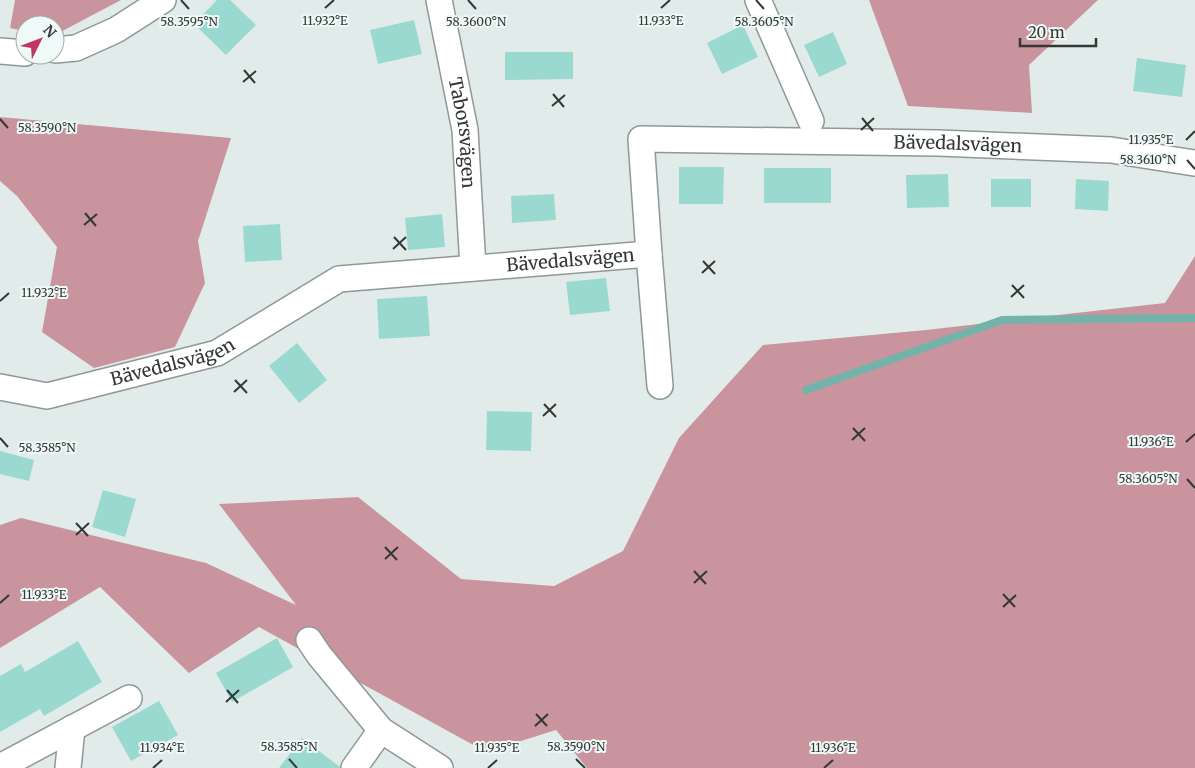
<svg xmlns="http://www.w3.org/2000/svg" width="1195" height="768" font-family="Merriweather,serif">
<rect width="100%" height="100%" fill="#e1ecea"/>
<g fill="#c9949e">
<path d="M15,0H121L55,35V25H25V31L10,28Z"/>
<path d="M869,0H1098L1029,65L1032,113L908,106Z"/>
<path d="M0,117L231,138L198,241L205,283L175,347L94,368L42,332L57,247L17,196L0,181Z"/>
<path d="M1195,256V768H587L556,730L486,752L259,627L189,673L100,587L0,648V525L21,518L206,563L296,605L219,504L358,497L461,579L554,586L623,551L679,438L763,345L926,330L1165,303Z"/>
</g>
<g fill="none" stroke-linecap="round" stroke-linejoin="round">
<path stroke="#74b3aa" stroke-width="8" d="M806,390L1002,320L1195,318"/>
</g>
<g fill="#9ad9d0">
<path d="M217,0H230L256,25L226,55L194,24Z"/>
<path d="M414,20L422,54L378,64L370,30Z"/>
<path d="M743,25L758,57L722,74L707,43Z"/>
<path d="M833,32L847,64L819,77L804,45Z"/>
<path d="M505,52H573V79L505,80Z"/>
<path d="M1137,58L1186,65L1182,97L1133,91Z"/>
<path d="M679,167H724L723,204H679Z"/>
<rect x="764" y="168" width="67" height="35"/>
<path d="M948,174L949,207L907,208L906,175Z"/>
<rect x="991" y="179" width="40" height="28"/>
<path d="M1076,179L1109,181L1108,211L1075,209Z"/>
<path d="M554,194L556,220L512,223L511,196Z"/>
<path d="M442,214L445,247L408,250L405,218Z"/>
<path d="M280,224L282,260L245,262L243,226Z"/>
<path d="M606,278L610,311L570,315L566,282Z"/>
<path d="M427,296L430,336L379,339L377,299Z"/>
<path d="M297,343L327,380L299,403L269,366Z"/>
<path d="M487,411L532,412L531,451L486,450Z"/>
<path d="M0,451L34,460L29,481L0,474Z"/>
<path d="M103,490L136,499L125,537L92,527Z"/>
<path d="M277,638L293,667L232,702L216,673Z"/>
<path d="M78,641L102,682L44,716L40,709L0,732V676L21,664L25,672Z"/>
<path d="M159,701L178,735L131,761L112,727Z"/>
<path d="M302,738L340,767V768H279Z"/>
</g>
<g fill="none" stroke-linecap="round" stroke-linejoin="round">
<defs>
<g id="street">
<path id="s1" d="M439,0L465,130L473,268"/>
<path d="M758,0L811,121"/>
<path d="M55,50L76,48L116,30L163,0"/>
<path d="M0,51L25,53"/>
<path d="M649,254L660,386"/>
<path id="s2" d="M0,387L47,396L217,353L339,279L649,254L641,139L939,143L1111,150L1194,163"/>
<path d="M309,640L319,655L381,730L440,768"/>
<path d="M0,767L129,698"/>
<path d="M68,768L72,728"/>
<path d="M354,768L381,730"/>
</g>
</defs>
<use href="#street" stroke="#8f9897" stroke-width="28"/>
<use href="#street" stroke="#fff" stroke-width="25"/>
</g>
<path fill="none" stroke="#333736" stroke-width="2" d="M181,0L189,9M468,0L476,9M756,0L764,9M325,8L334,0M661,8L670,0M244,70L255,83M243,82L256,71M553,94L564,107M552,106L565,95M862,118L873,131M0,119L8,128M861,130L874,118M1186,140L1195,131M1187,160L1195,169M85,213L96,226M84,225L97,214M394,237L406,250M393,249L406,237M703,261L715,274M702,273L715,261M1012,285L1024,298M1011,297L1024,285M0,301L9,293M235,380L247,393M234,392L247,380M544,404L556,417M543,416L556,404M853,428L865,441M0,438L8,447M852,440L865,428M1186,442L1195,434M1187,479L1195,488M76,523L88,536M76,535L89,523M385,547L397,560M385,559L398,547M694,571L706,584M694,583L707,571M1003,594L1015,607M0,603L9,595M1003,607L1016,595M227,690L238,703M226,702L239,690M536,714L547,726M535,726L548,714M289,759L297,768M576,759L585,768M153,768L162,760M488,768L497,760M824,768L833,760"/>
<g text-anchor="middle" stroke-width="4" stroke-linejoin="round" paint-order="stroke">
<g font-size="18" fill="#333736" stroke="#eff9f7">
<text dy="6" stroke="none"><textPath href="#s1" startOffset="135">Taborsvägen</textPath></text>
<text dy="6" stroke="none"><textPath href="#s2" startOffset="1109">Bävedalsvägen</textPath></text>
<text dy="6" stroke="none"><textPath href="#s2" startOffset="598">Bävedalsvägen</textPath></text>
<text dy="6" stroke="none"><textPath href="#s2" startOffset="178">Bävedalsvägen</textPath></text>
</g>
</g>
<g font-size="12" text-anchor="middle" fill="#333736" stroke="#eff9f7" stroke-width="4" stroke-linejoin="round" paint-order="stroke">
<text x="325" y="25">11.932°E</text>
<text x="661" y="25">11.933°E</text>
<text x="189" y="26">58.3595°N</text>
<text x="476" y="26">58.3600°N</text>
<text x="764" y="26">58.3605°N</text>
<text x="47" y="132">58.3590°N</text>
<text x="1151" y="144">11.935°E</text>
<text x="1148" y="164">58.3610°N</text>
<text x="44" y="297">11.932°E</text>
<text x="1151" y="446">11.936°E</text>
<text x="47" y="452">58.3585°N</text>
<text x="1148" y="483">58.3605°N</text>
<text x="44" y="599">11.933°E</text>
<text x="289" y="751">58.3585°N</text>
<text x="576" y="751">58.3590°N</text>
<text x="162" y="752">11.934°E</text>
<text x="497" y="752">11.935°E</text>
<text x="833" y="752">11.936°E</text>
</g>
<g transform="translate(40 40) rotate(48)"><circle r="24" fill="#eff9f7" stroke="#a4abaa"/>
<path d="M0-4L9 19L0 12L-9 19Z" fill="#c23564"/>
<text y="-8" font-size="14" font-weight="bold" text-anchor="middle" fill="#333736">N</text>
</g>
<path d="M1020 38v8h76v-8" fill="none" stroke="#333736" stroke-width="2.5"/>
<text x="1028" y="38" font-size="15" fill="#333736" stroke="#eff9f7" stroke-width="4" paint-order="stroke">20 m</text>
</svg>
